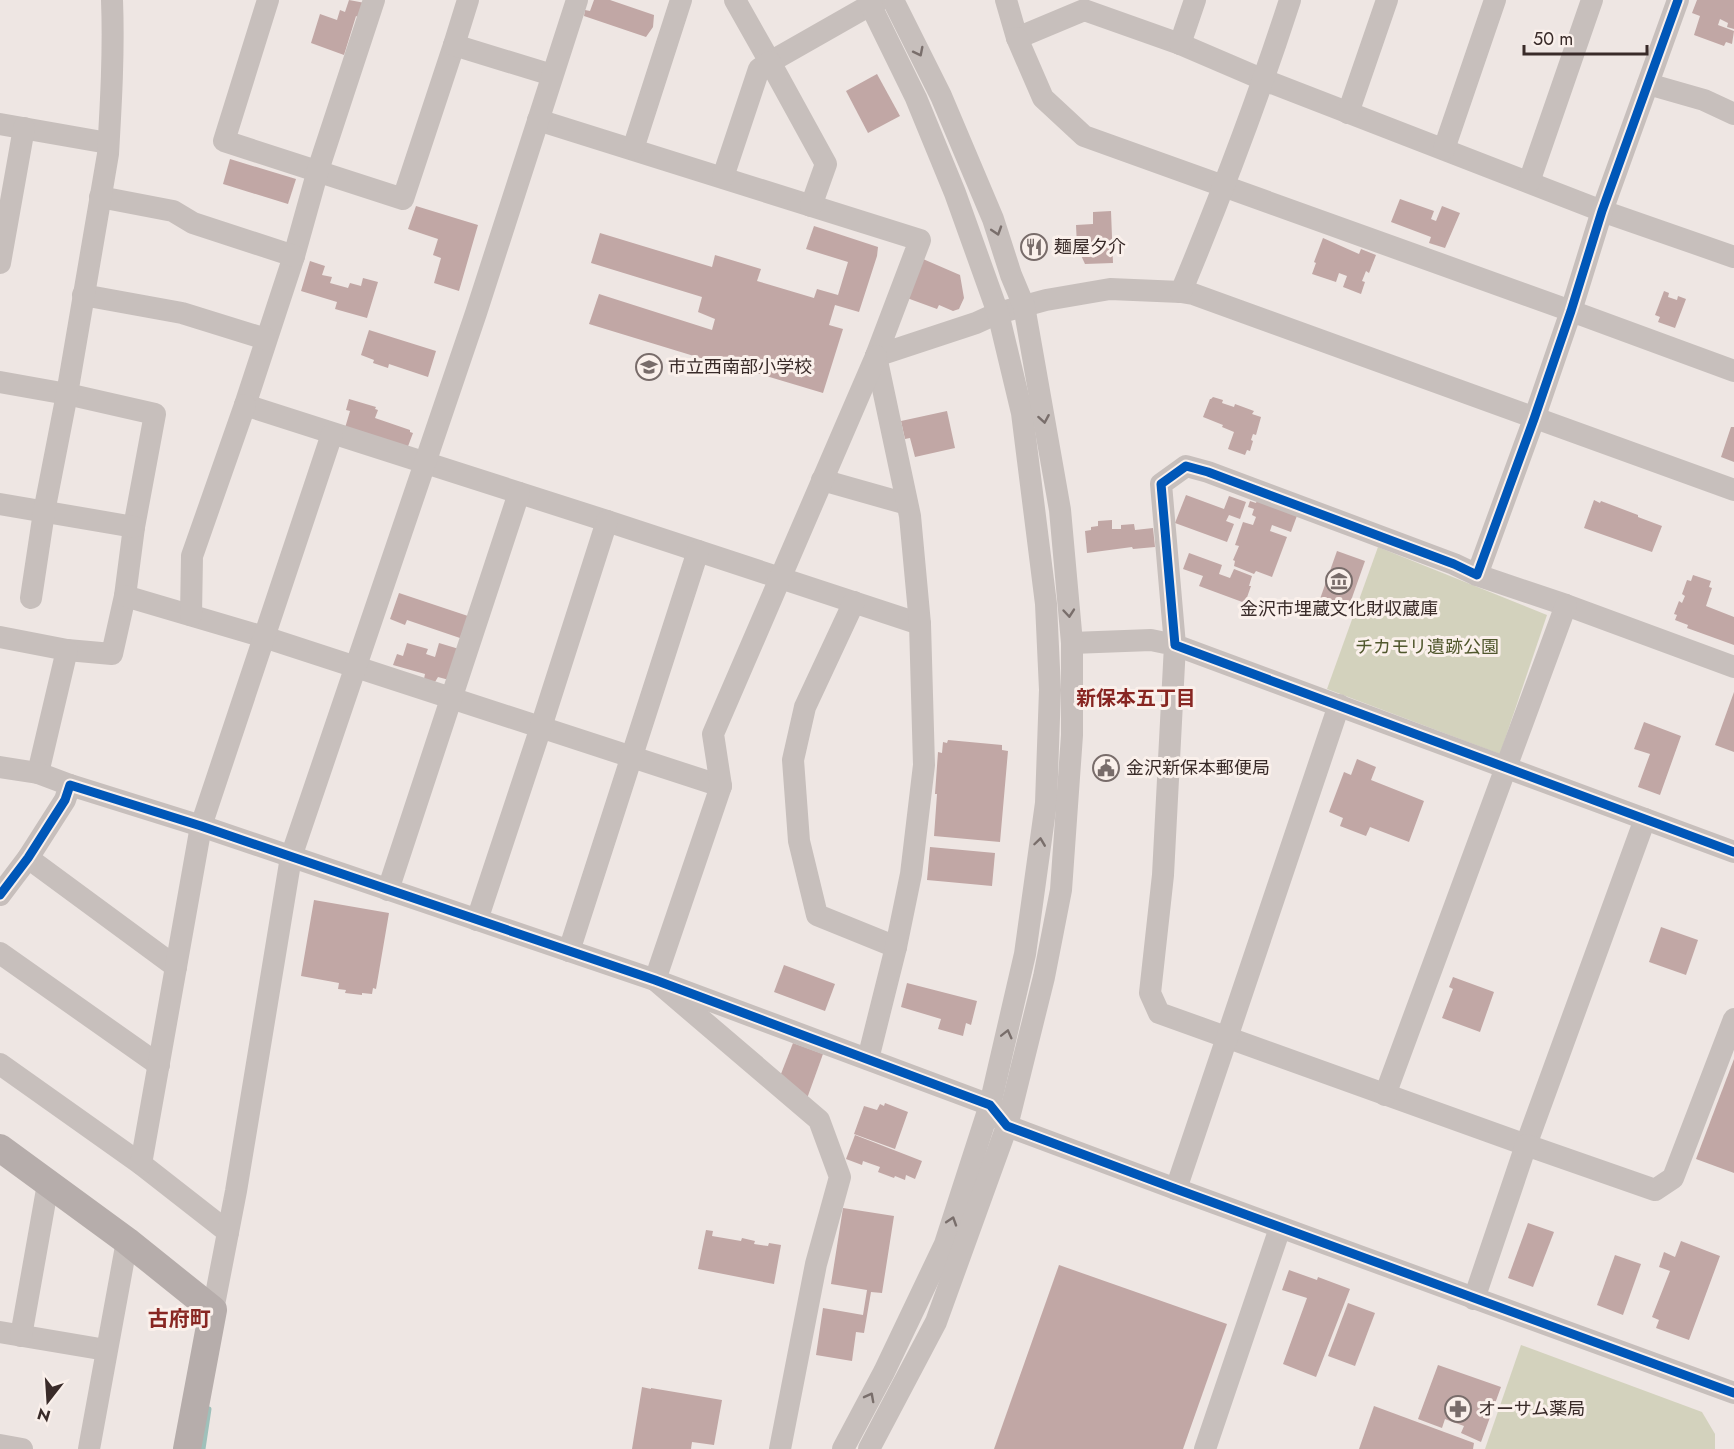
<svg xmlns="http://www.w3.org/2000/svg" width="1734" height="1449" font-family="Jost,'Noto Sans JP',sans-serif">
<rect width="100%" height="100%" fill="#eee6e3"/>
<g fill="#d3d2bd">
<path d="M1378,547L1547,615L1500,754L1327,689Z"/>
<path d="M1521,1345L1702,1412L1715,1434V1449H1485Z"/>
</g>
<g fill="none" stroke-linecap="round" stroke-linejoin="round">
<path stroke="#9fc0ba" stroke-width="5" d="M203,1449L209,1409"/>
</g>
<g fill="#c1a7a5">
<path d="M349,0L365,3L360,18L356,16L344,55L311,43L320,14L337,20L340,10L345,12Z"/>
<path d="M594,0H610L654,15L653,27L646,37L584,16L585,10L590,11Z"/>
<path d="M1697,0H1734V29L1727,27L1728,23L1720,19L1718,25L1734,31L1732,44L1726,42L1724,46L1694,35L1700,16L1692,13Z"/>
<path d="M877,74L900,116L868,133L846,91Z"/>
<path d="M230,159L296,179L288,204L223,184Z"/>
<path d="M1400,199L1434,211L1431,219L1436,221L1442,206L1460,213L1445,248L1429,243L1431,237L1391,222Z"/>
<path d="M416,206L478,225L459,291L434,283L441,258L433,255L438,239L408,229Z"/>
<path d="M1111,211L1113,263L1085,264L1079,251V246H1077L1076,225L1093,224V212Z"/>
<path d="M814,226L878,247L877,256L859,312L835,305L829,325L843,329L823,393L730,365V367L589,324L599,294L712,330L715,319L698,312L702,297L591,263L600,233L712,267L715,255L761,269L757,281L814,298L817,289L838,295L848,262L806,249Z"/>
<path d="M1323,238L1359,254L1361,249L1376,255L1369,273L1366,271L1362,281L1365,282L1361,294L1343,287L1347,276L1339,273L1336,282L1312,274L1316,263L1314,262Z"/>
<path d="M923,259L960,275L964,298L959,309L953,311L939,305L937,309L907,298Z"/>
<path d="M310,261L325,266L322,275L332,277L330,283L348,288L350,283L361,286L363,278L378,282L367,318L335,309L337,302L301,291Z"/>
<path d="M1664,291L1669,293L1668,297L1677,300L1678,296L1686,299L1675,328L1658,322L1660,317L1655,315Z"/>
<path d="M369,330L436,351L428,377L389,364L388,368L373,363L374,360L361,355Z"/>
<path d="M1213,397L1223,400L1222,403L1234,407L1235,404L1254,411L1252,414L1261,417L1256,435L1253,434L1251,440L1253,441L1250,451L1247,450L1245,455L1228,449L1234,432L1222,427L1223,425L1203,417L1210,399H1211Z"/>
<path d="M349,399L376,407L375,409L378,410L375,418L410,430V432L413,433L407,449L345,428L350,411L346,410Z"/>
<path d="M947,411L955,448L915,457L910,438L905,439L901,421Z"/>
<path d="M1731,427H1734V462L1721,457Z"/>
<path d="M1186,495L1224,509L1229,496L1246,502L1240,519L1229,515L1226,521L1234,524L1227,542L1175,523Z"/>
<path d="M1258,498L1298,513L1291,532L1272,525L1270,531L1287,537L1272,577L1256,571L1254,574L1234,566L1235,561L1233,560L1239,546L1235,545L1243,522L1253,525L1256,517L1252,515L1254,509L1248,507L1250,501L1256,503Z"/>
<path d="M1594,500L1600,503L1601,501L1638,515V517L1662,526L1652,552L1584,528Z"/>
<path d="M1112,520V529H1121V525L1134,524L1135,530L1153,528L1155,547L1133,549L1132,547L1087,553L1085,531L1091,530V527L1098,526V521Z"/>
<path d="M1337,551L1365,561L1348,609L1320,599Z"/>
<path d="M1189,553L1222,565L1219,574L1230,578L1234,569L1252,576L1249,586H1251L1245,603L1199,586L1203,576L1183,569Z"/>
<path d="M1693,575L1711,581L1709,587L1712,588L1706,606L1734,617V645L1687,628L1688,625L1675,620L1677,615L1674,614L1679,601L1682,603L1685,596L1682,594L1687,580L1691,581Z"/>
<path d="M399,593L468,616L460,638L407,620L405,625L390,619Z"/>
<path d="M407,643L428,649L426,654L435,657L439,643L459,649L449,680L438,677L435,682L424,679L425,674L393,665L397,654L403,656Z"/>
<path d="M1734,692V752L1715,745Z"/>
<path d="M1644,722L1681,736L1660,795L1638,787L1650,754L1634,749Z"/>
<path d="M948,740L1002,745V750L1008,751L1000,842L934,836L937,794H935L938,752L942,753L943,742L947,743Z"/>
<path d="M1357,759L1376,767L1371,780L1424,801L1409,842L1370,827L1366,836L1340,826L1343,818L1329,812L1344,772L1351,775Z"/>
<path d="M930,847L995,853L992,886L927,880Z"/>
<path d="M314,900L389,913L376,989L373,988L372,994L362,993V995L345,993L346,990L338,989L339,983L301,976Z"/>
<path d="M1661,927L1698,940L1686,975L1649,962Z"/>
<path d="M784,965L835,984L825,1011L774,992Z"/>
<path d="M1453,977L1494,992L1480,1032L1442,1018L1453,989L1449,987Z"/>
<path d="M907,983L977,1001L971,1025L966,1023L963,1036L938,1029L941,1019L901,1007Z"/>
<path d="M793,1043L823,1054L805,1104L779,1079Z"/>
<path d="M1734,1059V1173L1696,1159Z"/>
<path d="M885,1103L908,1112L895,1149L854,1134L864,1106L877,1110L880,1104L884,1106Z"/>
<path d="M855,1135L922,1161L915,1179L906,1175L905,1180L895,1176L894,1178L878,1172L880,1167L863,1161L862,1165L846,1159Z"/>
<path d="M843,1208L894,1216L882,1293L871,1292L864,1333L856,1332L852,1361L816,1355L823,1308L863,1315L867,1290L831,1284Z"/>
<path d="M1528,1223L1554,1232L1533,1287L1508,1278Z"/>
<path d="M706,1230L713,1231L712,1236L741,1241L742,1238L755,1241L754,1244L768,1246L769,1243L781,1245L774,1284L698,1269Z"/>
<path d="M1681,1241L1720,1256L1689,1340L1656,1328L1659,1320L1652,1317L1670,1271L1659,1267L1664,1252L1675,1257Z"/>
<path d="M1615,1255L1641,1264L1623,1315L1597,1305Z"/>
<path d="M1059,1265L1227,1324L1183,1449H994Z"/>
<path d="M1289,1270L1317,1280L1318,1277L1350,1289L1316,1377L1283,1364L1307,1298L1282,1290Z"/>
<path d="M1348,1303L1375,1313L1355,1366L1328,1356Z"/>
<path d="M1438,1365L1501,1387L1481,1442L1461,1433L1464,1426L1450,1421L1445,1419L1442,1428L1418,1419Z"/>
<path d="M642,1387L651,1389V1388L722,1400L714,1445L692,1442L691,1449H632Z"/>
<path d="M1374,1406L1474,1443L1473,1449H1359Z"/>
</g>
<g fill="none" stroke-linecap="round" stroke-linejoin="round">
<g stroke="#c7bfbc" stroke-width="22">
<path d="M268,0L224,141L403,199L454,45"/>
<path d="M374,0L318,170L294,256L245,405L607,521L920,624"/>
<path d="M468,0L454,45L552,75"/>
<path d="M735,0L770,62L879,0"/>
<path d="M1006,0L1017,38L1084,10L1180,44L1264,80L1602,211L1734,257"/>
<path d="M1678,0L1602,211L1571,311L1534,419L1477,575L1454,564L1208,472L1186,466L1161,484L1175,645L1734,852"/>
<path d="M1017,38L1043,98L1084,136L1571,311L1734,371"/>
<path d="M1180,44L1195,0"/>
<path d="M1648,84L1704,100L1734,114"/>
<path d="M1348,113L1387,0"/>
<path d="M538,120L920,240L876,356L976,323L998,313L1046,300L1110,289L1181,292L1193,294L1734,490"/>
<path d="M0,124L108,143"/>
<path d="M633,149L681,0"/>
<path d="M1444,149L1495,0"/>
<path d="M723,177L759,69L770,62L826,164L811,206"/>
<path d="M1529,182L1592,0"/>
<path d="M100,197L173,211L193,223L294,256"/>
<path d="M0,263L24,128"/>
<path d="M1181,292C1221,196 1258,99 1290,0"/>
<path d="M83,295L182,313L266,339"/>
<path d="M0,382L67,394L155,414L134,527L125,596L112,654L67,650"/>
<path d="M822,480L907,504"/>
<path d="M0,504L134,527"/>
<path d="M1477,575L1566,605L1734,667"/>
<path d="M125,596L264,637L721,786"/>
<path d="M31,598L44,512L67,394L108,154C111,103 114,51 112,0"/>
<path d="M854,602L805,707L793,760L799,841L817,915L896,947"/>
<path d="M191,615L192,556L245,405"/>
<path d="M0,637L67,650L38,773"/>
<path d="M1072,643L1151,640L1175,645L1163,875L1150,993L1159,1013L1526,1145L1645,819"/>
<path d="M0,767L38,773L70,785"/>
<path d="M28,858L176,967"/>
<path d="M388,890L519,493"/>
<path d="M0,895L28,858L65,800L70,785L201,826L655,980L990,1105L1007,1126L1176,1189L1734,1393"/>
<path d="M477,920L541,727L607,521"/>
<path d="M569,951L698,551"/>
<path d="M0,953L159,1065"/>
<path d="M868,1059L896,947L911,874L924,765L920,624L910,516L876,356"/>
<path d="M0,1064L141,1164L228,1232"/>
<path d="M1385,1095L1566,605"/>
<path d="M141,1164L201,826L332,434"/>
<path d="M1176,1189L1339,705"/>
<path d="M1474,1299L1526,1145L1655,1190L1673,1178L1734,1019"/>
<path d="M213,1310L236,1191L291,857L476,313L577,0"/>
<path d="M0,1332L106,1350"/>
<path d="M21,1336L48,1184"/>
<path d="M0,1445L22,1449"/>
<path d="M89,1449L127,1241"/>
<path d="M780,1449L816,1264L840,1177L819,1120L655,980L721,786L713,734L876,356"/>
<path d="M843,1449L884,1372L945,1244L990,1105L1025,954L1046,803L1050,690L1046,604L1022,413L998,313L955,193L916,98L868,0"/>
<path d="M869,1449L936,1322L1007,1126L1044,977L1061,890L1072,735V643L1060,510L1024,306L1011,275L993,219L941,96L893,0"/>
<path d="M1205,1449L1280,1228"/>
</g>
<path stroke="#b6adab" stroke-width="28" d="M0,1148L127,1241L213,1310L187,1449"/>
<defs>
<g id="cycleway">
<path d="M1678,0L1602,211L1571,311L1534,419L1477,575L1454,564L1208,472L1186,466L1161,484L1175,645L1734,852"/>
<path d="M0,895L28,858L65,800L70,785L201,826L655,980L990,1105L1007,1126L1176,1189L1734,1393"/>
</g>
</defs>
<use href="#cycleway" stroke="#faf0eb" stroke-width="13"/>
<use href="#cycleway" stroke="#0057b8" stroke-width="9"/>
</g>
<defs><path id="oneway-chevron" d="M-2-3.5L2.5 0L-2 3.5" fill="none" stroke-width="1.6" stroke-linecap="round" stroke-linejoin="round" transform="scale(1.5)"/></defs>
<g stroke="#796e6b">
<use href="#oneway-chevron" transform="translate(919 52) rotate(63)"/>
<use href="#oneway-chevron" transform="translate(997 231) rotate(72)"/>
<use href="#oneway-chevron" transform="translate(1044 419) rotate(80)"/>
<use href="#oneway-chevron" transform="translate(1069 613) rotate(85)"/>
<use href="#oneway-chevron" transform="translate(1040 842) rotate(-82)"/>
<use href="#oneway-chevron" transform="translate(1007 1034) rotate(-76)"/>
<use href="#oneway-chevron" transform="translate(952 1221) rotate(-72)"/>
<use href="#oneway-chevron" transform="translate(870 1397) rotate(-62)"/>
</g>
<defs>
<symbol id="restaurant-ring" viewBox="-11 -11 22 22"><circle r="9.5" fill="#faf0eb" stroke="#786c6a" stroke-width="1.5"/><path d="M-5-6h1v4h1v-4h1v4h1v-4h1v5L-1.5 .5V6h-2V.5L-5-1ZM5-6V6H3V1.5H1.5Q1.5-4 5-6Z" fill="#786c6a"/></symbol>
<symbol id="school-ring" viewBox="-11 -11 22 22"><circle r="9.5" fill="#faf0eb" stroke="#786c6a" stroke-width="1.5"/><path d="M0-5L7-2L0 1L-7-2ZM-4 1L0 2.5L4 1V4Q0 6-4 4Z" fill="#786c6a"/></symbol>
<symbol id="museum-ring" viewBox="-11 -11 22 22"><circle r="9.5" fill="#faf0eb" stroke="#786c6a" stroke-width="1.5"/><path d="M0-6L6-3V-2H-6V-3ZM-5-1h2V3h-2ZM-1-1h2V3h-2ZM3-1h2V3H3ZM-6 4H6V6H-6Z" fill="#786c6a"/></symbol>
<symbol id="civic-ring" viewBox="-11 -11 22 22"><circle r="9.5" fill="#faf0eb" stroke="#786c6a" stroke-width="1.5"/><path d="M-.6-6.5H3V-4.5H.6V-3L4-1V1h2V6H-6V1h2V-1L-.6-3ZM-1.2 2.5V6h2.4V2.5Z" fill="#786c6a"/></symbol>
<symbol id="pharmacy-ring" viewBox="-11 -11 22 22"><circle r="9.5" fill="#faf0eb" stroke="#786c6a" stroke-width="1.5"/><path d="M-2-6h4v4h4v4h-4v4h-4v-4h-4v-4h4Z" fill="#786c6a"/></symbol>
</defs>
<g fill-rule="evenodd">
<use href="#restaurant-ring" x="1019" y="232" width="30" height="30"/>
<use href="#school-ring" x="634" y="352" width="30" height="30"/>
<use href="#museum-ring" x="1324" y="566" width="30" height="30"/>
<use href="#civic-ring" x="1091" y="753" width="30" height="30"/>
<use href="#pharmacy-ring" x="1443" y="1394" width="30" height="30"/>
</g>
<g text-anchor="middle" stroke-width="6" stroke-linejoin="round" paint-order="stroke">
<g font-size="18" fill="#392b29" stroke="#faf0eb" text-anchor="start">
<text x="1054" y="253">麺屋夕介</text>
<text x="668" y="373">市立西南部小学校</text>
<text x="1339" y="615" text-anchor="middle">金沢市埋蔵文化財収蔵庫</text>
<text x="1126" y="774">金沢新保本郵便局</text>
<text x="1478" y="1415">オーサム薬局</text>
</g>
<g font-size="18" fill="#50572d" stroke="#faf0eb">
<text x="1427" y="653">チカモリ遺跡公園</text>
</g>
<g font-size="20" font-weight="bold" fill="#882622" stroke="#faf0eb">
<text x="1136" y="705">新保本五丁目</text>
</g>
<g font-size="21" font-weight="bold" fill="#882622" stroke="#faf0eb">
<text x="179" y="1326">古府町</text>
</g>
</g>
<g transform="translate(48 1401) rotate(197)" stroke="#faf0eb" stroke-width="4.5" paint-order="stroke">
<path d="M0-4.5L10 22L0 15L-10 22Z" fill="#392b29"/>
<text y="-9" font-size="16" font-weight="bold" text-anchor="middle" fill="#392b29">N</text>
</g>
<path d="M1524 45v9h123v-9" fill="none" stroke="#392b29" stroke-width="3"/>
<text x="1533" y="45" font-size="18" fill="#392b29" stroke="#faf0eb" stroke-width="4.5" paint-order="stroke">50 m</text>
</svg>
